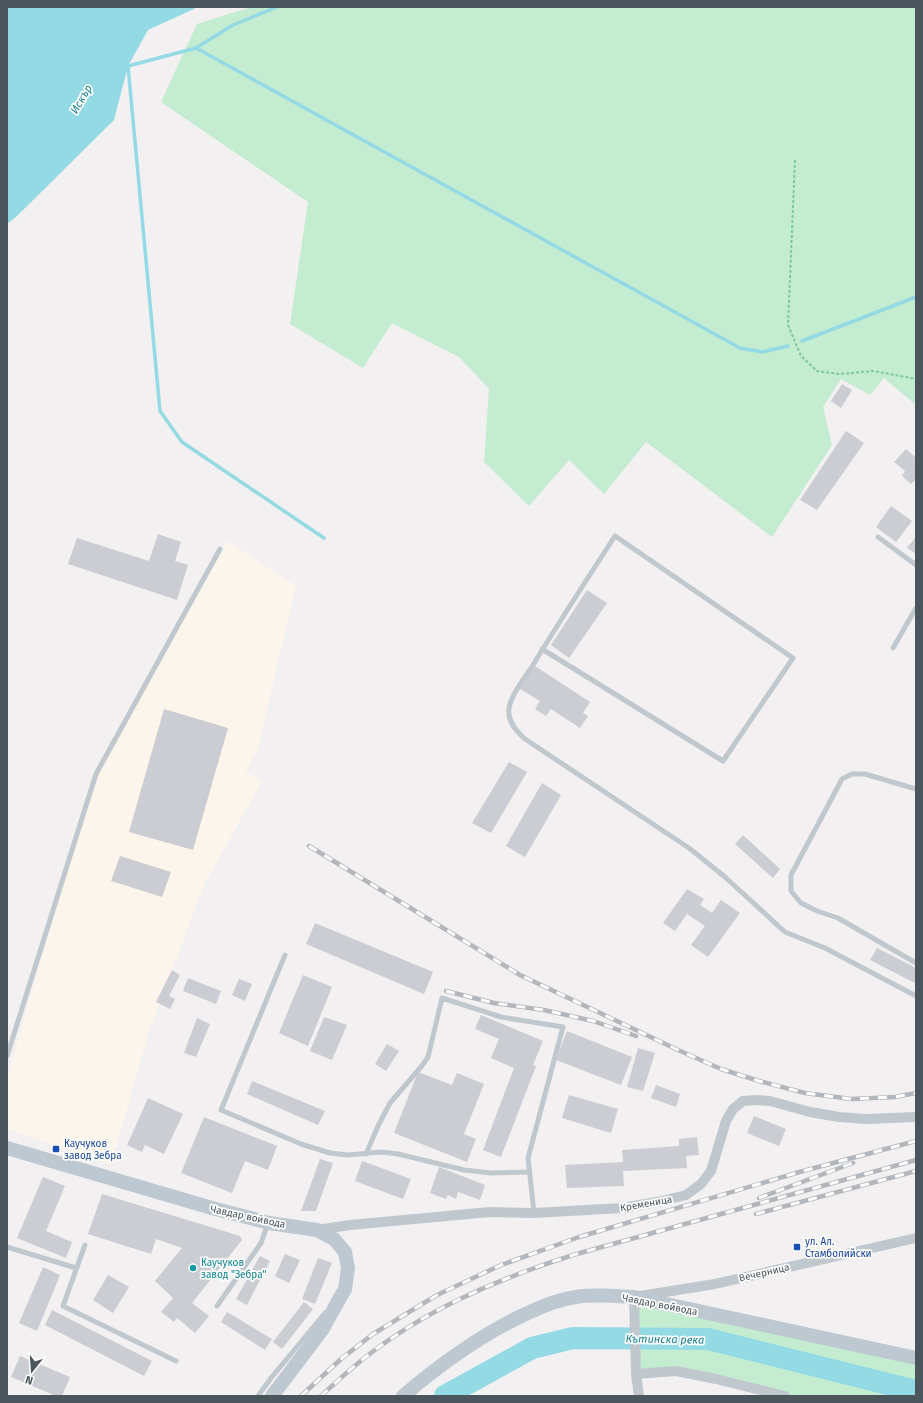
<svg xmlns="http://www.w3.org/2000/svg" width="923" height="1403" font-family="'Fira Sans',sans-serif">
<rect width="100%" height="100%" fill="#f2f0f1"/>
<path fill="#fbf5ec" d="M228,541L296,586L257,752L245,771L262,781L204,885L147,1038L111,1165L7,1129V1078L95,773L155,671Z"/>
<g fill="#c3ecd0">
<path d="M251,7H916V405L884,378L870,395L841,379L823,407L832,445L772,537L646,442L604,494L569,460L529,506L484,462L489,389L459,357L392,323L363,368L290,324L308,202L161,102L197,24Z"/>
<path d="M634,1297L916,1358V1396H785L676,1371L636,1374Z"/>
</g>
<path fill="#94dae5" d="M7,7H195L194,9L148,30L128,66L114,120L16,217L7,224Z"/>
<g fill="none" stroke-linecap="round" stroke-linejoin="round">
<g stroke="#94dae5" stroke-width="3.5">
<path d="M196,48L233,25L277,7"/>
<path d="M802,341L916,297"/>
<path d="M324,538L182,442L160,411L128,66L196,48L740,348L762,352L788,346"/>
</g>
<path stroke="#94dae5" stroke-width="22" d="M445,1396L532,1348L573,1338L708,1339L916,1391"/>
</g>
<g fill="#cbcdd2">
<path d="M842,384L852,390L841,408L831,401Z"/>
<path d="M846,431L864,443L817,510L800,500Z"/>
<path d="M906,449L916,458V479L911,484L902,476L905,471L894,462Z"/>
<path d="M891,506L912,521L896,542L876,527Z"/>
<path d="M158,534L181,542L175,561L188,565L177,600L68,564L77,538L149,561Z"/>
<path d="M916,537V554L907,548Z"/>
<path d="M587,590L607,603L569,658L551,645Z"/>
<path d="M535,666L590,702L583,713L588,716L580,728L551,709L546,716L535,709L540,701L520,689Z"/>
<path d="M164,709L228,728L193,850L129,832Z"/>
<path d="M509,762L527,772L491,833L472,823Z"/>
<path d="M542,783L561,795L525,857L506,846Z"/>
<path d="M743,835L780,869L773,878L735,844Z"/>
<path d="M120,856L171,872L162,897L111,881Z"/>
<path d="M687,889L704,899L700,905L712,913L721,900L740,913L708,957L691,945L705,926L687,914L675,931L663,923Z"/>
<path d="M315,923L433,972L424,994L306,944Z"/>
<path d="M877,948L916,968V981L915,983L870,960Z"/>
<path d="M172,970L180,975L169,996L175,999L170,1009L156,1002Z"/>
<path d="M303,975L332,987L308,1046L279,1033Z"/>
<path d="M188,978L221,991L216,1004L183,991Z"/>
<path d="M239,979L252,984L245,1001L232,995Z"/>
<path d="M481,1015L543,1041L533,1065L536,1066L501,1157L483,1150L514,1068L491,1058L499,1039L475,1029Z"/>
<path d="M324,1017L347,1025L332,1060L310,1051Z"/>
<path d="M197,1018L210,1024L196,1057L184,1053Z"/>
<path d="M567,1031L632,1057L621,1085L556,1060Z"/>
<path d="M387,1044L399,1051L386,1071L375,1064Z"/>
<path d="M638,1048L655,1053L643,1091L627,1087Z"/>
<path d="M418,1072L452,1085L457,1073L484,1084L464,1134L476,1139L467,1162L394,1133Z"/>
<path d="M252,1081L325,1111L318,1125L247,1094Z"/>
<path d="M656,1085L680,1094L676,1107L651,1098Z"/>
<path d="M569,1095L618,1109L611,1133L562,1118Z"/>
<path d="M148,1098L183,1114L164,1154L145,1145L142,1152L127,1145Z"/>
<path d="M754,1116L786,1129L779,1146L747,1133Z"/>
<path d="M204,1117L277,1146L268,1170L245,1161L232,1193L181,1173Z"/>
<path d="M697,1137L699,1155L686,1156L687,1168L623,1171L624,1186L567,1188L565,1165L623,1162L622,1150L679,1146V1139Z"/>
<path d="M320,1159L333,1163L316,1211H301Z"/>
<path d="M362,1161L411,1179L403,1199L355,1181Z"/>
<path d="M439,1167L485,1185L480,1200L458,1192L456,1199L448,1195L446,1199L430,1193Z"/>
<path d="M43,1177L65,1186L46,1231L72,1242L66,1258L17,1238Z"/>
<path d="M102,1194L240,1236L242,1240L192,1303L209,1316L195,1333L177,1318L174,1322L161,1312L173,1298L155,1281L182,1248L156,1239L151,1254L88,1234Z"/>
<path d="M285,1254L300,1260L289,1283L275,1276Z"/>
<path d="M260,1256L270,1261L247,1305L236,1299Z"/>
<path d="M318,1258L332,1263L315,1304L302,1299Z"/>
<path d="M43,1267L60,1275L37,1331L19,1323Z"/>
<path d="M108,1275L129,1287L113,1313L93,1300Z"/>
<path d="M304,1302L313,1309L282,1349L273,1342Z"/>
<path d="M52,1310L152,1361L144,1376L45,1325Z"/>
<path d="M227,1312L272,1339L265,1350L221,1322Z"/>
<path d="M20,1356L70,1377L62,1396H56L11,1377Z"/>
</g>
<g fill="none" stroke-linecap="round" stroke-linejoin="round">
<path stroke="#7ec79e" stroke-width="2" stroke-dasharray="3 2" stroke-linecap="butt" d="M795,160L788,325L801,356L817,371L839,374L874,371L916,379"/>
<g stroke="#c0c8ce" stroke-width="5">
<path d="M878,537L916,565"/>
<path d="M893,648L916,608"/>
<path d="M542,649L723,761L793,658L615,536C587,579 559,622 533,665C525,678 512,693 509,708C507,721 516,731 525,739L689,848L725,877L785,932L825,948L916,996"/>
<path d="M916,789L865,774H852L842,779L791,875V891L801,903L817,911L838,918L916,963"/>
<path d="M285,955L221,1110L301,1144L330,1153L348,1155L381,1152L398,1154L464,1170L491,1173L530,1172"/>
<path d="M7,1056L96,774L220,549"/>
<path d="M366,1154L378,1126L390,1103L421,1067L428,1057L442,998L501,1017L563,1027L528,1158L534,1213"/>
<path d="M85,1245L63,1306L176,1361"/>
<path d="M7,1247L76,1268"/>
<path d="M217,1306L261,1243L268,1223"/>
<path d="M258,1396L271,1378L325,1313"/>
</g>
<g stroke="#c0c8ce" stroke-width="10">
<path d="M317,1230L350,1225L490,1212L534,1213L622,1208L662,1201L686,1195L701,1184L711,1171L726,1121L733,1109L743,1101L756,1100L770,1101L810,1112L839,1117L867,1119L916,1117"/>
<path d="M636,1374L676,1371L716,1379L785,1396"/>
<path d="M639,1396L636,1374L634,1297L715,1284L916,1238"/>
</g>
<g stroke="#bec8d0" stroke-width="14">
<path d="M7,1148L212,1208L269,1223L317,1230L334,1239L345,1252L348,1268L345,1289L322,1330L272,1396"/>
<path d="M403,1396C442,1363 483,1333 530,1312C545,1305 560,1299 576,1297C595,1294 614,1296 634,1297L916,1358"/>
</g>
<defs>
<g id="rail">
<path d="M309,846L520,975L678,1050L721,1069L759,1081L805,1093L851,1099L895,1097L916,1093"/>
<path d="M446,991L494,1003L544,1010L593,1021L636,1036"/>
<path d="M759,1198L853,1163"/>
<path d="M756,1214L916,1171"/>
<path d="M301,1396L341,1359L373,1334L437,1295L501,1265L579,1237L803,1171L916,1141"/>
<path d="M321,1396C334,1384 348,1371 362,1360C424,1310 498,1279 573,1255L916,1160"/>
</g>
</defs>
<use href="#rail" stroke="#b3b6ba" stroke-width="4.5"/>
<use href="#rail" stroke="#fff" stroke-width="3" stroke-dasharray="9" stroke-linecap="butt"/>
</g>
<g fill="#1a4fb4" stroke="#fff" stroke-width="1.5">
<rect x="52" y="1145" width="8" height="8" rx="2"/>
<rect x="793" y="1243" width="8" height="8" rx="2"/>
</g>
<circle fill="#0f9aa8" stroke="#fff" stroke-width="1.5" cx="193" cy="1268" r="4"/>
<g text-anchor="middle" stroke-width="3.5" stroke-linejoin="round" paint-order="stroke">
<g font-size="10" fill="#164399" stroke="#fff" text-anchor="start">
<text x="64" y="1147">Каучуков<tspan x="64" dy="12">завод Зебра</tspan></text>
<text x="805" y="1245">ул. Ал.<tspan x="805" dy="12">Стамболийски</tspan></text>
</g>
<g font-size="10" fill="#4a555c" stroke="#fff">
<text transform="translate(646 1203) rotate(-10)" y="4">Кременица</text>
<text transform="translate(248 1216) rotate(12)" y="4">Чавдар войвода</text>
<text transform="translate(764 1272) rotate(-13)" y="4">Вечерница</text>
<text transform="translate(660 1304) rotate(11)" y="4">Чавдар войвода</text>
</g>
<g font-size="10" fill="#0d838f" stroke="#fff" text-anchor="start">
<text x="201" y="1266">Каучуков<tspan x="201" dy="12">завод "Зебра"</tspan></text>
</g>
<g font-size="11" font-style="italic" fill="#188292" stroke="#fff">
<text transform="translate(81 99) rotate(-60)" y="4">Искър</text>
<text transform="translate(665 1339) rotate(1)" y="4">Кътинска река</text>
</g>
</g>
<rect width="923" height="1403" fill="none" stroke="#4a555c" stroke-width="16"/>
<g transform="translate(32 1371) rotate(197)" stroke="#ffffff" stroke-width="3" paint-order="stroke">
<path d="M0-3L7 15L0 10L-7 15Z" fill="#4a555c"/>
<text y="-6" font-size="11" font-weight="bold" text-anchor="middle" fill="#4a555c">N</text>
</g>
</svg>
